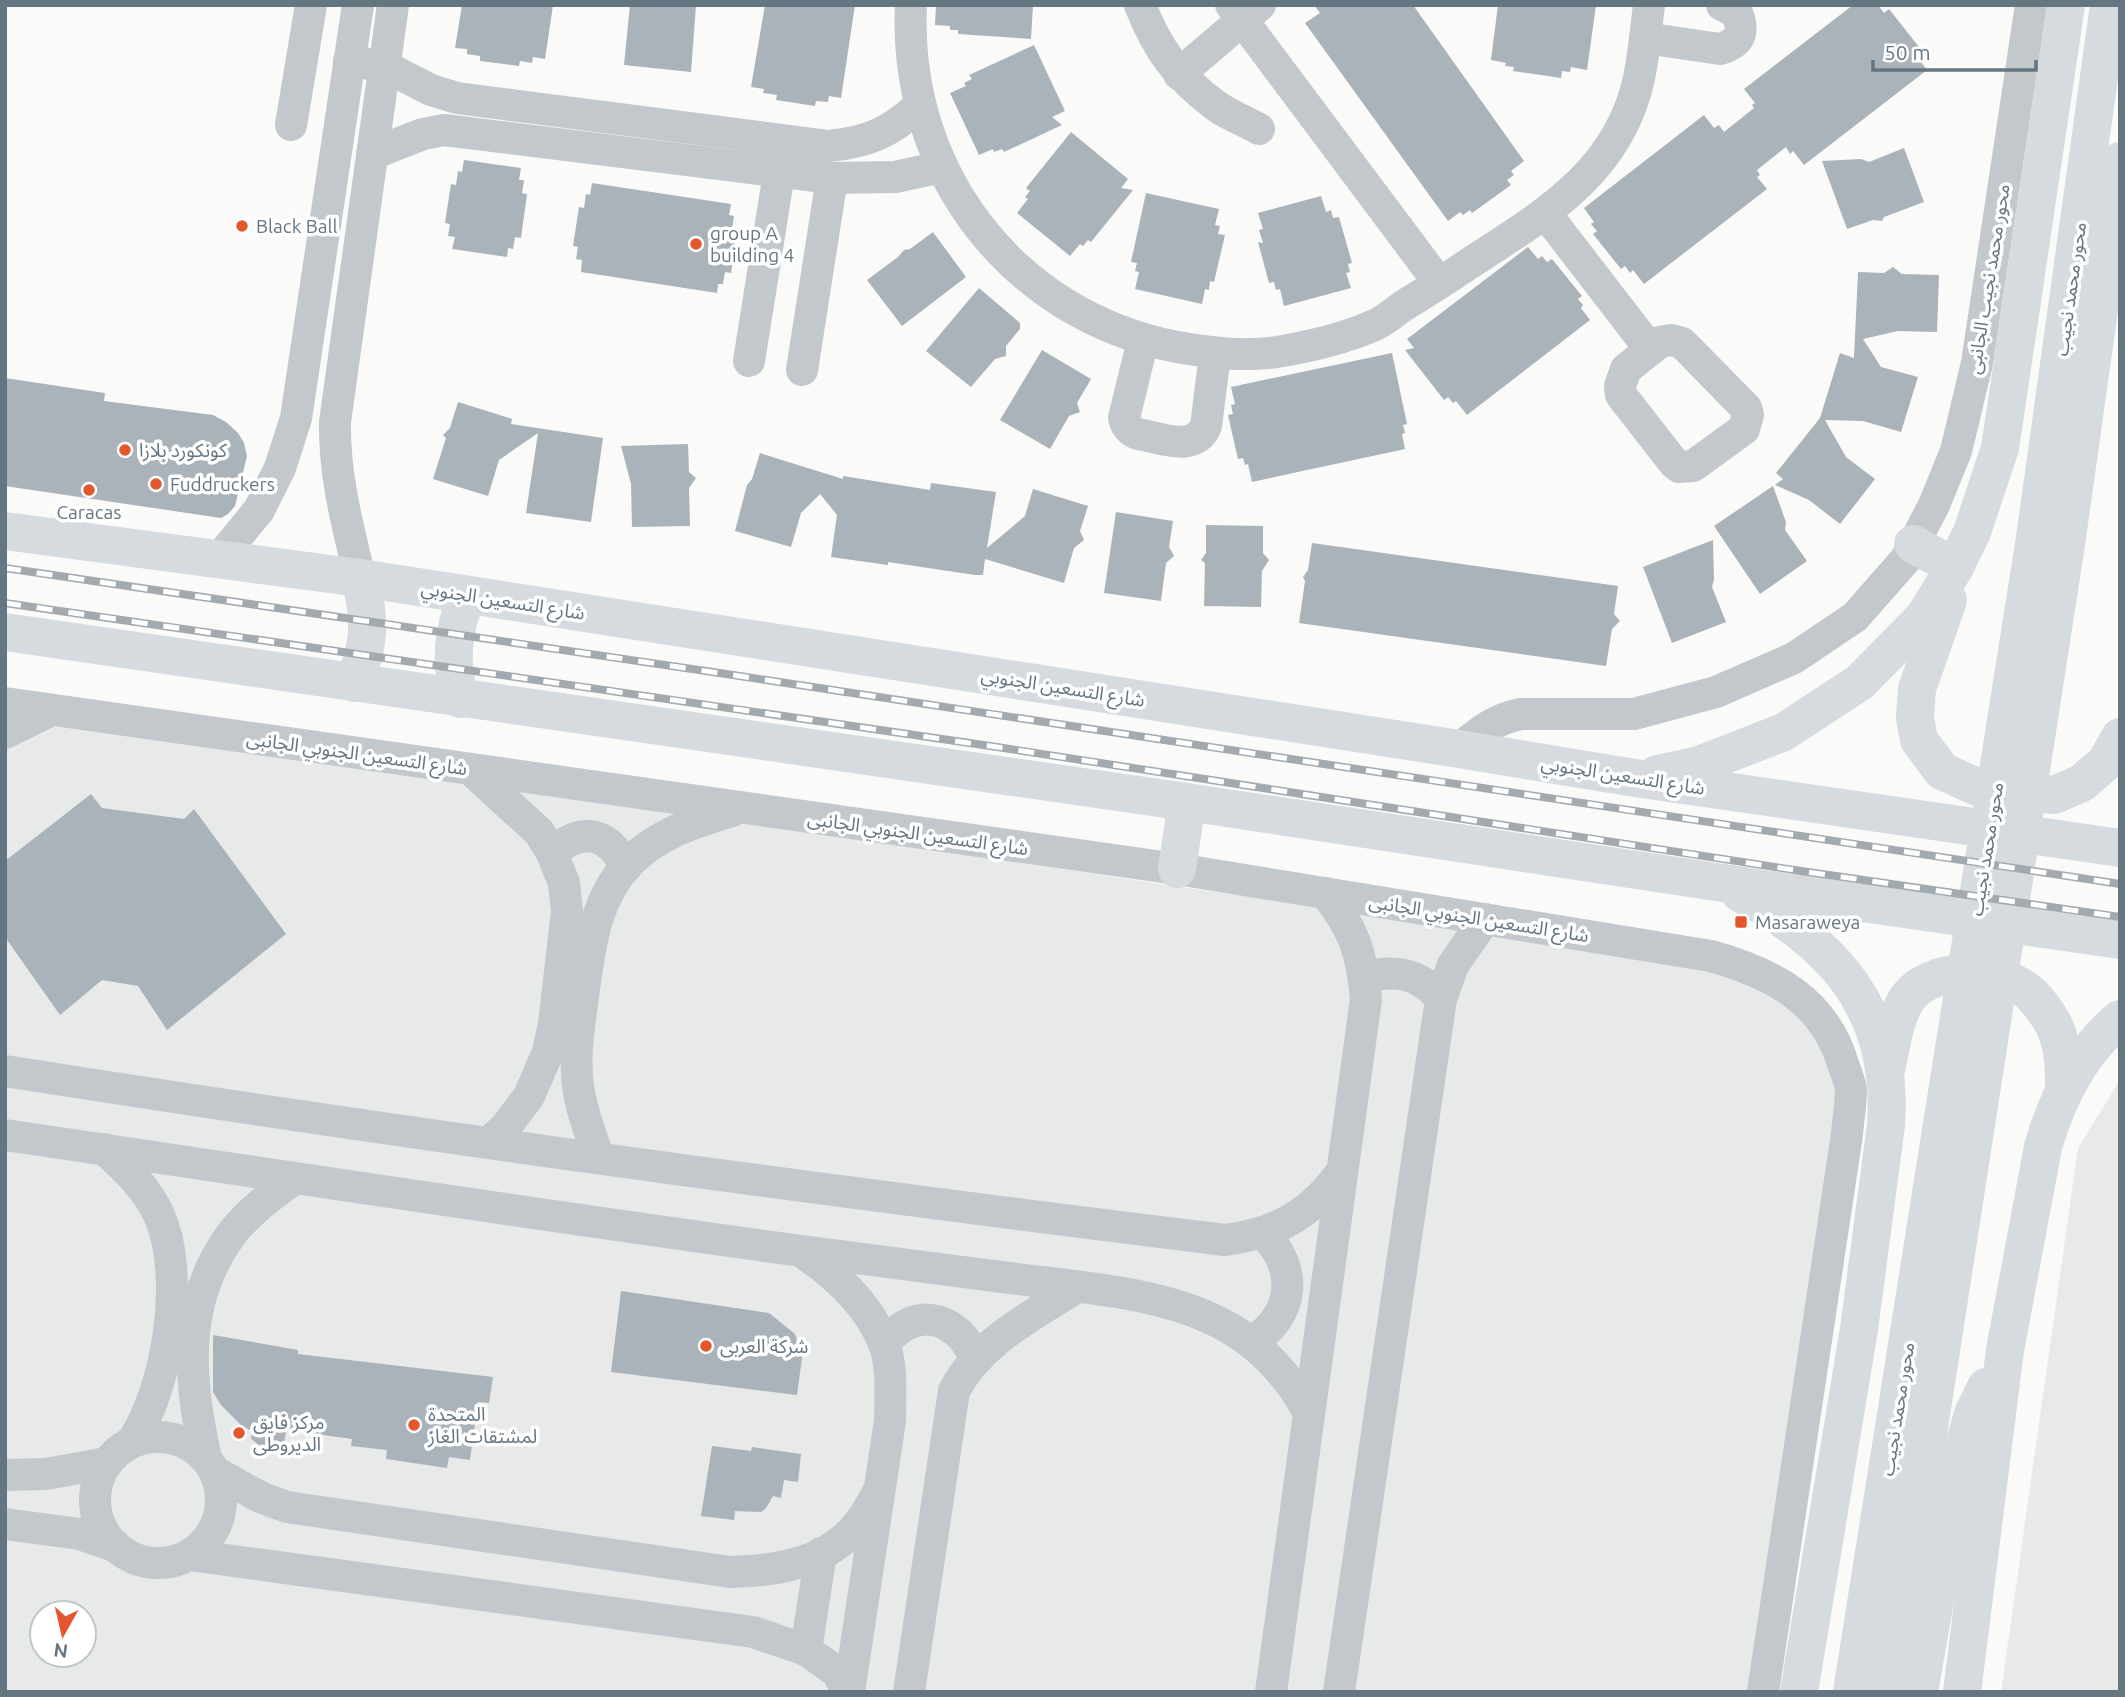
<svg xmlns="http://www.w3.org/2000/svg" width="2125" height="1697" font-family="Ubuntu,'Noto Sans Arabic',sans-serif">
<rect width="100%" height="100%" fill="#fafaf8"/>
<g fill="#e8e9e9" fill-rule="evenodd">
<path d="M5,712L1728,968L1808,999L1842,1094L1755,1692H5ZM42,1613H84V1655H42Z"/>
<path d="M2120,1080V1692H2001L2078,1148Z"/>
</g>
<g fill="#aab3b9">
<path d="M462,5H553L545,59L533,57L532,63L520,61L519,66L480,61V56L467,54V49L455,48Z"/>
<path d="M630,5H696L691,72L624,65Z"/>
<path d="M765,5H855L841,98L829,96L828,102L816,101L815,106L776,100L777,95L763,93L764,89L751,87Z"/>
<path d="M936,5H1033L1031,39L958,34V30H950V26L935,25Z"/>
<path d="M1314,5H1413L1524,161L1511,171L1514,175L1507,180L1511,185L1472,213L1470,210L1463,215L1460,212L1448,221L1305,23L1320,13Z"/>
<path d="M1498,5H1596L1587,70L1571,67L1570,72L1562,71L1561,78L1513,71L1514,67L1505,66L1506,63L1491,60Z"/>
<path d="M1853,5H1878L1884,13L1889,9L1919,47L1915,49L1921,56L1918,58L1927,70L1804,165L1793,151L1790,154L1786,147L1757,170L1760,175L1757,177L1767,189L1644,284L1633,270L1630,273L1625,266L1621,269L1593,234L1597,231L1591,224L1594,222L1584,208L1704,115L1714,128L1719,125L1724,132L1754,108L1752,105L1755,103L1744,89Z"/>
<path d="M1034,45L1065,111L1052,117L1062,125L1004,152L1002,149L994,152L993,149L979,155L950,93L966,86L964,83L972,79L969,75Z"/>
<path d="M1071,132L1128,179L1121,188L1133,190L1091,242L1088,240L1083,246L1080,244L1070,256L1017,213L1028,199L1025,197L1030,191L1026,188Z"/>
<path d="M1904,148L1924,202L1884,217L1882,221L1873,220L1847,229L1822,161L1861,159L1869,162Z"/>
<path d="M464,160L521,168L519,180H524L522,193L527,194L521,238L515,237L513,249L508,248L507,257L452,249L455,237L448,236L450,224L445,223L451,184L456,185L458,171L462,172Z"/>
<path d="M592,183L731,204L729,215L734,216L732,229L737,230L731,273L725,272L723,284H718L717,293L581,272L582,260L576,259L578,247L573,246L579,207L584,208L586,194L590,195Z"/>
<path d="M1146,193L1219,209L1215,225L1220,226L1218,234L1225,235L1214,282L1210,281L1209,290L1205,289L1202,304L1135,289L1139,272L1135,271L1137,263L1131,262Z"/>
<path d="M1321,196L1326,212L1331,210L1333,218L1339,217L1352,263L1348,264L1350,272L1346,273L1351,288L1284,306L1280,289L1276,290L1274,282L1269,283L1258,242L1263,243L1259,230L1263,229L1258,213Z"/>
<path d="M933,232L966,277L902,326L867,280L898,257L904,250L910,249Z"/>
<path d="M1528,247L1538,259L1542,256L1547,262L1552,259L1582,296L1578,299L1583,305L1581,308L1590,320L1467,415L1456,401L1453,403L1448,397L1444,400L1405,350L1414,348L1407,339Z"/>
<path d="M1893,267L1902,274L1939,275L1937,332L1898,331L1863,339L1881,367L1918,377L1901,432L1863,421L1825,420L1846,457L1875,479L1840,524L1809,500L1775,485L1783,479L1776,473L1820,418L1840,353L1854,358L1858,272L1884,273Z"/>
<path d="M979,288L1020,323V329L1006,346V356L995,359L971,387L926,351Z"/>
<path d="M1042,350L1091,379L1077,403L1080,412L1069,416L1050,449L1000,420Z"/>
<path d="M1392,353L1407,424L1403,425L1405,433L1402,434L1405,449L1252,482L1248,464L1245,465L1243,458L1238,459L1228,415L1233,414L1231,405L1235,404L1231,387Z"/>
<path d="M5,378L105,393L104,401L213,415L226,422L238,433L244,443L247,456L235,506L228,514L221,518L5,486Z"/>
<path d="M458,402L512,419L511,424L603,438L591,522L526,513L538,433L499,460L488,496L433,479L446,438L443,435L450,428Z"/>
<path d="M688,444L689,472L696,478L689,488L690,526L632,527L631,484L621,446Z"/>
<path d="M760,453L843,479V476L930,490L931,483L996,492L987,548L1025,516L1033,489L1088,506L1080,531L1084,540L1074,548L1064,583L985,559L983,575H975L888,562V565L831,557L837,515L820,494L801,513L791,547L735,531L747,485L752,479Z"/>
<path d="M1773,486L1786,522L1785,530L1807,561L1760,594L1714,526Z"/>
<path d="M1116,512L1173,521L1169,547L1174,556L1166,563L1161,601L1104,593Z"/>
<path d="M1206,525L1263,526V553L1269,560L1262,571L1261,607L1204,606L1205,563L1201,560L1206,553Z"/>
<path d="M1713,540L1714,580L1712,587L1726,622L1672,643L1643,567Z"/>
<path d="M1312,543L1618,586L1614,614L1620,621L1612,629L1606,666L1299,623L1305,581L1303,577L1308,570Z"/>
<path d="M91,794L102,808L184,819L194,809L286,934L167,1030L138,986L102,980L60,1015L5,937V861Z"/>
<path d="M621,1291L769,1313L795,1334L802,1358L797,1395L611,1372Z"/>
<path d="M213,1335L298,1350V1354L493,1377L489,1403L478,1402L470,1460L449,1457L447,1468L386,1459L387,1450L351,1446L352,1439L286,1430L283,1452L259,1445L251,1439L252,1431L242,1426L221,1405L213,1392Z"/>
<path d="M712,1446L751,1451L752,1447L801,1454L798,1482L784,1480L781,1498L773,1496L766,1508L761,1512L735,1511L734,1520L701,1516Z"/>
</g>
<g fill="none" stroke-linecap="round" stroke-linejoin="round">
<g stroke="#c3c8cc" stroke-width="32">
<path d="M911,5C903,172 1012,315 1177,347C1210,353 1244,357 1277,352C1307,347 1342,339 1370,327C1382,323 1393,313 1403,306C1426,292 1448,278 1470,263C1544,215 1619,172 1639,78C1644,54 1646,29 1649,5"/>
<path d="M1140,5C1157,48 1177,77 1215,105C1228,115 1245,121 1259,129"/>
<path d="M1231,5L1439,283"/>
<path d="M1645,38L1720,49C1740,43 1745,33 1737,13L1722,5"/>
<path d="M349,61L384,66L431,90L457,98L829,146C869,142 891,132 920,105"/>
<path d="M1179,74L1260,5"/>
<path d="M291,125L311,5"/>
<path d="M372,154L423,134L444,130L832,178L895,177L942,167"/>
<path d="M1546,214L1650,349"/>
<path d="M1143,340L1124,418C1126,427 1130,431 1138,434C1161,438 1194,453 1206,426L1215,354"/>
<path d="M1671,340L1682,343L1690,351L1746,408L1748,415L1744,429L1693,466L1679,467L1674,463L1621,395L1620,386L1626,369L1660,342Z"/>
<path d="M749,361L779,173"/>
<path d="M802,370L832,178"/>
<path d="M218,560L259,510L280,468L296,418L358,5"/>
<path d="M360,578C348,527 334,476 335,422L393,5"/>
<path d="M5,703L1177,869L1711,956C1771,973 1824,999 1843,1064C1846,1072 1850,1082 1851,1090C1851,1104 1848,1120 1847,1134L1763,1692"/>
<path d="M5,733L52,710"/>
<path d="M1459,749C1479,732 1495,719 1521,714H1634L1716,692L1794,658L1855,617L1906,559L1934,505L1956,451L1977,363L2031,5"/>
<path d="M470,769L539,832L552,853L564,883L567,911L554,1024L548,1052L529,1096L505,1128L489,1142"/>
<path d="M552,853C582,826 608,832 626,867"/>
<path d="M1364,978C1395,968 1421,974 1441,999"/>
<path d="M5,1071C411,1135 818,1190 1225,1240C1278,1233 1311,1214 1342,1171"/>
<path d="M5,1135C271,1174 536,1215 802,1251C876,1261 951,1270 1025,1280C1083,1287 1152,1293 1205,1316C1251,1335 1284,1368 1308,1411"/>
<path d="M104,1149C125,1168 147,1188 159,1215C186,1276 168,1388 132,1442"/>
<path d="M598,1157C591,1134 581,1111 578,1086C574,1055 579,1026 583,996C590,948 594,900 629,863C658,833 694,823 732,811"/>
<path d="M805,1254C837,1276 867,1303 883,1341C893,1364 890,1396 890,1421L849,1692"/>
<path d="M884,1342C891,1336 898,1329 906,1325C936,1309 965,1331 975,1359"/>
<path d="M1252,1342C1295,1314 1299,1269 1263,1233"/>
<circle cx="158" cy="1500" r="63"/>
<path d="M206,1458C188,1379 181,1299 234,1231C251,1210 273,1194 295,1178"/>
<path d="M215,1472L262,1498L287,1507L730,1572C777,1571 829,1563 859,1523C867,1513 873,1501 879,1490"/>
<path d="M5,1475L46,1474L107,1463"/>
<path d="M5,1524L80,1534L115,1546"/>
<path d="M190,1555L753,1632L806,1650L837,1672L848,1692"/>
<path d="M806,1650L821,1553"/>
<path d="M909,1692L954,1391C979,1342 1032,1316 1077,1287"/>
<path d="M1271,1692L1366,999C1362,954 1354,928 1325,893"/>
<path d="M1339,1692L1441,999L1453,965L1485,919"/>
</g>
<g stroke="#d6dbdf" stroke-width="38">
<path d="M5,531L360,578L1459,749L1635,778L2120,848"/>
<path d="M1913,544L1955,567"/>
<path d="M1948,600L1917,689L1915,718L1919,740L1942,771L1977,787L2054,795L2082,783L2106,762L2120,737"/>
<path d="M5,632L1187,802L1723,883L2120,940"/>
<path d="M354,683C370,645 371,619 360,578"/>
<path d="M460,699C449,662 453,630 467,595"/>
<path d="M1657,774L1699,765L1784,732L1860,682L1924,617L1955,567L1972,532L2000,448L2066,5"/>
<path d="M1177,869L1187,802"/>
<path d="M1740,893C1836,945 1894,1011 1886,1125L1859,1329L1799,1692"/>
<path d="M1886,1070C1891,1048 1894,1022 1905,1002C1928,963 2001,967 2031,994C2038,1001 2046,1012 2051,1020C2063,1040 2064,1064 2064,1088"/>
<path d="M1852,1692L2035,538L2109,5"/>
<path d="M1888,1692L2066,544L2120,161"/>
<path d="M1919,1692L1959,1463L1973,1414L1986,1387"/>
<path d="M1962,1692L2005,1350L2043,1147C2057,1098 2080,1052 2120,1019"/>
</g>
<defs>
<g id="rail">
<path d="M5,568L733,675L2120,884"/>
<path d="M5,603L997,747L1801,871L2120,917"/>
</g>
</defs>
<use href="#rail" stroke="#a2aab0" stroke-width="8"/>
<use href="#rail" stroke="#fff" stroke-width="5" stroke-dasharray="16" stroke-linecap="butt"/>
</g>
<g fill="#e4572e" stroke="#fff" stroke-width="2.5">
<circle cx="242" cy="226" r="7"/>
<circle cx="696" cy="244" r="7"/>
<circle cx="125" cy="450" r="7"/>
<circle cx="156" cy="484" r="7"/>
<circle cx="89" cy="490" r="7"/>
<rect x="1734" y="915" width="14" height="14" rx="3.5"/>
<circle cx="706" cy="1346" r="7"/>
<circle cx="414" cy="1425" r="7"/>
<circle cx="239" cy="1433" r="7"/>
</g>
<g text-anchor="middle" stroke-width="7" stroke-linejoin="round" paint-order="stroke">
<g font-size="19" fill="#657683" stroke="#fff" text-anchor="start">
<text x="256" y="233">Black Ball</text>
<text x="710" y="240">group A<tspan x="710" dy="22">building 4</tspan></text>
<text x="139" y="457">كونكورد بلازا</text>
<text x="170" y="491">Fuddruckers</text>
<text x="89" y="519" text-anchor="middle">Caracas</text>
<text x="1755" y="929">Masaraweya</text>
<text x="720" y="1353">شركة العربى</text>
<text x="428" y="1421">المتحدة<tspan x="428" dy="22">لمشتقات الغاز</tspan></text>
<text x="253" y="1429">مركز فايق<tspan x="253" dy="22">الديروطى</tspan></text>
</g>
<g font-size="19" fill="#657683" stroke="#fff">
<text transform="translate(1988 279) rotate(-81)" y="7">محور محمد نجيب الجانبى</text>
<text transform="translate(2070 289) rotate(-82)" y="7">محور محمد نجيب</text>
<text transform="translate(503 600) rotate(9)" y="7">شارع التسعين الجنوبي</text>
<text transform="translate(1063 687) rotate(9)" y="7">شارع التسعين الجنوبي</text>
<text transform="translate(357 753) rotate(8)" y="7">شارع التسعين الجنوبي الجانبى</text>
<text transform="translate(1623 775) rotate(9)" y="7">شارع التسعين الجنوبي</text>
<text transform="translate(918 833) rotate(8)" y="7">شارع التسعين الجنوبي الجانبى</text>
<text transform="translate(1986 849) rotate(-81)" y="7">محور محمد نجيب</text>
<text transform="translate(1479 918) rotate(9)" y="7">شارع التسعين الجنوبي الجانبى</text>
<text transform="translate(1897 1409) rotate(-81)" y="7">محور محمد نجيب</text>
</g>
</g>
<rect width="2125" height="1697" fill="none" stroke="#657683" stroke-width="14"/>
<g transform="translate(63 1634) rotate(188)"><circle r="33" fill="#ffffff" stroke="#c1c8cd" stroke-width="2"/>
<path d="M0-5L12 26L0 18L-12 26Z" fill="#e4572e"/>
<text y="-10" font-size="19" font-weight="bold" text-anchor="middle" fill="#657683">N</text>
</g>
<path d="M1873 60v10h163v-10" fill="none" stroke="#657683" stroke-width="3.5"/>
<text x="1884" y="60" font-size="21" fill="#657683" stroke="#ffffff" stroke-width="5" paint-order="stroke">50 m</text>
</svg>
